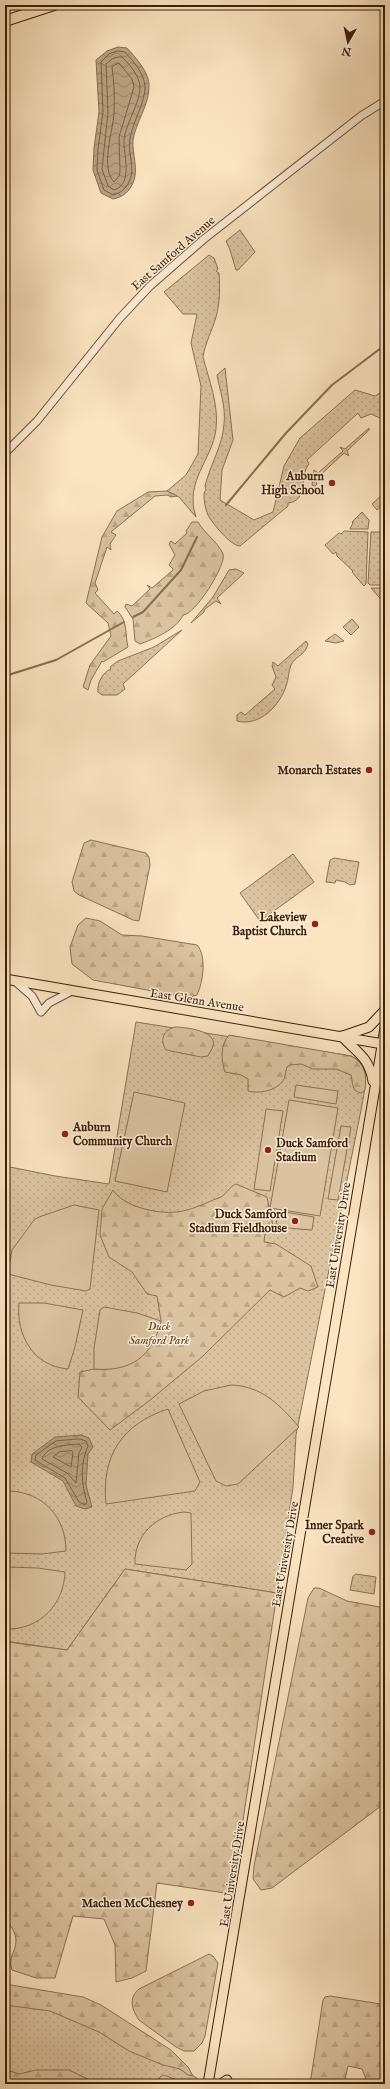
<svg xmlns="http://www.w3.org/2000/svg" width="390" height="2089" font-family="'IM FELL English',serif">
<defs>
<pattern id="grass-dots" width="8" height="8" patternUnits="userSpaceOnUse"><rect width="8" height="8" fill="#dbc3a1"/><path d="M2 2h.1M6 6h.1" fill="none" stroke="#bda789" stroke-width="1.8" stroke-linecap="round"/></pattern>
<pattern id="forest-firs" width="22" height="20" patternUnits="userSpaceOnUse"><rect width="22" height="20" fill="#dbc3a1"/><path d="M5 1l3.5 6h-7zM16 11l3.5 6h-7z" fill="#bda789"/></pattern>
<pattern id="water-waves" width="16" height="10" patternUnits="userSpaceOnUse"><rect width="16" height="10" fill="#baa181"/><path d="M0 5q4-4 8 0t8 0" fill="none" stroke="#988368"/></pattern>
</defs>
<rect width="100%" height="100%" fill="#fbe4c1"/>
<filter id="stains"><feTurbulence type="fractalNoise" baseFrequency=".005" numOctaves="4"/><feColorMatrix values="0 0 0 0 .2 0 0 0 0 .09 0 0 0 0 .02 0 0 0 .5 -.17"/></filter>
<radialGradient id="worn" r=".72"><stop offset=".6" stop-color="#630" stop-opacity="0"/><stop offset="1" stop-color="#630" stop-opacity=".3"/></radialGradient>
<g fill="url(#grass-dots)" stroke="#8c7154">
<path d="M240,230L255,252L238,270H236L230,250L226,241Z"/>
<path d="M209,255L214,258L218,269L216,271L219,273C220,288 220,303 216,317C212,331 205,343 203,357C209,380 219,405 216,429C212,461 184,481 196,517L179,497L167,491L186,475L198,454L201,386L191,343L197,314H183L164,292Z"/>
<path d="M225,368L233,440L222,470L220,500L254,520L273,512L284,466L300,438L355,390L375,396L385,390V418H380L371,414L361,418L358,413L307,460L309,464C299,475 309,501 288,503V506L240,546C231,546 212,523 208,515C205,508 204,501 204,493L206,490L205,486C210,465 223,445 224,424C226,407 220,391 217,375Z"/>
<path d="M369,428V430L347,451L349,456L344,453L315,480L317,484L315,486L312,485L314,470L318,473L343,451L340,447L345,449Z"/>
<path d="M383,494L385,497V503L377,510L372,504Z"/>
<path d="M362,512L369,520L368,529H350L353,523L352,522Z"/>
<path d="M344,531L368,532L366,584L364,586L352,572L353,571L337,556L336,552L333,554L325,545L339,533L341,534Z"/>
<path d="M371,532H380L385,538V585H370L368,583Z"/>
<path d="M236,569L244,573L217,598L221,604L216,601L205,609L204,612L191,623L213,597L229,570Z"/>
<path d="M371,588H385V602L384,603Z"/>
<path d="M352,619L359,627L351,635L343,627Z"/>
<path d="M182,630L123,684L125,689L117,695H102L98,692C97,682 103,672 111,669L110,667L118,661L154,647Z"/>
<path d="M335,634L344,641L336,643L325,641Z"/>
<path d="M306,641L308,644C307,646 307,648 306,649C303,655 294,658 291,665C288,672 289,679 286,686C280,705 260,727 237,721V715L241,712L245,715L275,689L272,685L276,677L272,666L273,662L278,666Z"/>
<path d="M293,854L314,882L260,921L240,893Z"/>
<path d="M334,858L359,862L355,884L350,885L345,882L336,880L335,883L326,882L330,860Z"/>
<path d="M136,1022L351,1056C371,1065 365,1087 362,1105L296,1435L293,1487L277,1593L125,1569L67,1650L5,1641V1166L55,1176L109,1184Z"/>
<path d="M356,1574L376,1577L374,1594L350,1590L353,1576Z"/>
<path d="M5,1985L180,2069L197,2078L196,2084H5Z"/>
</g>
<g fill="url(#forest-firs)" stroke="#8c7154">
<path d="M167,491L177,496L171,497L167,495L155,496L111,532L116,535L110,544L111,550L107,547L95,583L98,590L95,593L114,614L117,611C128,620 125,635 128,647L103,662L102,661L91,680L88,690L83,687L90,665L111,636L108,623L86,603L102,537L117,511L148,492Z"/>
<path d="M192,522H198C204,533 218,542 223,554C227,564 195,615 183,615C177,629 154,639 140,644L135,641L133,619L125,607L126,604L132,606L150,589L147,585L152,588L173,570V569L169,565L175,555L169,544L171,541L175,544L187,533L186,531Z"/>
<path d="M91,840L146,853L149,857L150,865L139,921L133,920L79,895L74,891L72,882L84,843Z"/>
<path d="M86,918L100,921L122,935L142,936L197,945C207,956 203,982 197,995L191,997H185L93,980L72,964L70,947L78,925Z"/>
<path d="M175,1027C183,1027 211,1030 213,1041C215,1046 210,1051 208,1056L201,1057L166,1050C159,1039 164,1030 175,1027Z"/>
<path d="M229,1035L351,1056C365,1063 367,1075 365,1090L361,1093C351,1091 353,1083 351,1075L336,1069H313L301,1064L290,1065L287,1067C285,1072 286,1078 282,1082C275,1091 258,1094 248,1091V1079L241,1075L225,1072C221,1060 220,1045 229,1035Z"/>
<path d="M236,1184L267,1197L273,1226L266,1225L264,1242L276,1244L311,1266L318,1287L308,1291L300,1288L284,1297L270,1290L203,1356L149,1401L110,1430L78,1397L80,1372L94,1369L106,1370L161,1321L157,1296L147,1294L132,1272L109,1257L100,1235L102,1209L113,1190C124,1207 157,1214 176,1212C191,1211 207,1202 221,1197C227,1193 229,1187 236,1184Z"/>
<path d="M125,1569L277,1593L232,1894L157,1883L146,1971L132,1978L116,1982L115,1945L104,1919L73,1916L55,1978H36L12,1970C5,1952 29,1945 5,1919V1637L8,1638V1642L67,1650Z"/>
<path d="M314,1588H319L347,1601L385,1608V1803L272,1888L261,1890L253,1879L254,1866L308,1598Z"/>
<path d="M209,1954L213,1956L218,1963L205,2036L202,2043L194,2051H184L176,2047L139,2020C132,2010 128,1998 139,1989Z"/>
<path d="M5,1984L83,1997L101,2005L171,2050L188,2067L193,2076L188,2075L180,2069L163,2065L129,2051L99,2032L50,2011L5,2005Z"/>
<path d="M330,1996L381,2004L385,2003V2084H368L362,2069L348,2066L344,2084H310L323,2000L325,1997Z"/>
<path d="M5,2066L10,2071L19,2074L36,2070H69L98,2084H5Z"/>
</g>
<g fill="#dbc3a1" stroke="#8c7154">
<path d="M296,1085L338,1091L336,1104L294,1097Z"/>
<path d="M134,1092L185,1103L167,1192L115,1181Z"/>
<path d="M289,1100L338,1108L320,1216L270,1208Z"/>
<path d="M266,1109L283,1111L270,1191L254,1189Z"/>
<path d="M341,1126L351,1127L338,1200L328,1199Z"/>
<path d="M74,1205L99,1210L90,1289L86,1291L51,1285L8,1274L12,1250L34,1220L39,1217Z"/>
<path d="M279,1211L314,1217L312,1230L287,1228V1226L276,1224Z"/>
<path d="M19,1303H44L83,1310L75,1347L68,1369C33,1366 16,1335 19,1303Z"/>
<path d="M104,1307L137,1313L161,1321C152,1357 131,1372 94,1369V1348L100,1310Z"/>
<path d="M231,1385C262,1386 280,1405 299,1427L238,1484L226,1486L216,1481L179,1404L204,1391Z"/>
<path d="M168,1409L200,1482L195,1491L106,1504C101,1456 122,1424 168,1409Z"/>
<path d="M9,1491C43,1492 66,1517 66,1551L42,1554L7,1553L5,1551V1511Z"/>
<path d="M184,1512L191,1513L192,1564L186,1570L135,1564C134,1535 156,1515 184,1512Z"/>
<path d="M7,1567L38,1568L65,1572C64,1604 40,1630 6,1629L5,1569Z"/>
<path d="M164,2075L177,2080L179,2084H158L160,2077Z"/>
</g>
<g fill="url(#water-waves)" stroke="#886d50">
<path d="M118,47L127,48C136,58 150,73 149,87C149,105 136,122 133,140C132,154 139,170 133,183C129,192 123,197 113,199L101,193L93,170L94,148L99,112L96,60L107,51Z"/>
<path d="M81,1435L89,1438L93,1447L88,1454L86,1485L92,1507L85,1509L76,1506L63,1481L31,1462L32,1454L55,1437Z"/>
</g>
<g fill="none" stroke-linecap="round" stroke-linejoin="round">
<g stroke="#7b6044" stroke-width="1">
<path d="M118,51L125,52C133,61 144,73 145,86C146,101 132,123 130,139C127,152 136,169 129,182C125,189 121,193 113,195L104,190L97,170L98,149L103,112L101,62L109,54Z"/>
<path d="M118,57H122C129,64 139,75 140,86C141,101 126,123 124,139C123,153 134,184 114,190L108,186L102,169L108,112L106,64L112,59Z"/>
<path d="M119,63L132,79L134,87L119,137L120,172L119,176L114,182C100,168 113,131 114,113C115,98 114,82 112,67Z"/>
<path d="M80,1439L86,1441L88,1446C80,1464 81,1483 87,1502L85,1505L79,1502L65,1478L35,1460L36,1455L56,1441Z"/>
<path d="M79,1444L82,1447L79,1453L76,1483L67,1473L42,1459C47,1445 67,1445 79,1444Z"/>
<path d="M72,1451L73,1453L71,1467L53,1457L59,1452Z"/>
</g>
<g stroke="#886d50" stroke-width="2">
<path d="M226,505L286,433L332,385L385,345"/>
<path d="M133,617L143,612L181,570L197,537"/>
<path d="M5,676L56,660L124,622"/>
</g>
<defs>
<g id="minor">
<path d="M5,453L37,421L120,318L150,286L204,239L361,116L385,101"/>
<path d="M16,982L32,996L41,1012L49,1003L72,991"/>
</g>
<g id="major">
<path d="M5,979L383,1044"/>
<path d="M342,1036C357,1053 369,1057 373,1081"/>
<path d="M343,1036L369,1027L385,1010"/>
<path d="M208,2084L385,1028"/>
<path d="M221,2084L227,2080"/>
</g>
<path id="highway" d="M5,21L54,5"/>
</defs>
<use href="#minor" stroke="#6c5035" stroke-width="9"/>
<use href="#major" stroke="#3c1f06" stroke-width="11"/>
<use href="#highway" stroke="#3c1f06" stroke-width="12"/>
<use href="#minor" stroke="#fcedd7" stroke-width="7"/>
<use href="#major" stroke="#fbe4c1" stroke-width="9"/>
<use href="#highway" stroke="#fbe4c1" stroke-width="10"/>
</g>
<g fill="#8f2418" stroke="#fcedd7" stroke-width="1.5">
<circle cx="332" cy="483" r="4"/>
<circle cx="369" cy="770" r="4"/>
<circle cx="315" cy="924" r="4"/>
<circle cx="65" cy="1134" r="4"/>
<circle cx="268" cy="1150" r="4"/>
<circle cx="295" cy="1221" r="4"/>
<circle cx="372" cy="1532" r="4"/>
<circle cx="191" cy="1903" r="4"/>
</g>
<g text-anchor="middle" stroke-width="3" stroke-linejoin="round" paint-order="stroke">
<g font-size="12" fill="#3c1f06" stroke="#fcedd7">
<text transform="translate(173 253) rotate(-41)" y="4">East Samford Avenue</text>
<text transform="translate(197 1000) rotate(9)" y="4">East Glenn Avenue</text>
<text transform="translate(338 1235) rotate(-81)" y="4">East University Drive</text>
<text transform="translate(285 1554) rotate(-80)" y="4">East University Drive</text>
<text transform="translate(232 1874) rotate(-81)" y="4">East University Drive</text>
</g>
<g font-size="12" font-weight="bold" fill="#3c1f06" stroke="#fcedd7" text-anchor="end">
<text x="324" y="480">Auburn<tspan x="324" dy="14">High School</tspan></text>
<text x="361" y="774">Monarch Estates</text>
<text x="307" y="921">Lakeview<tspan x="307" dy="14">Baptist Church</tspan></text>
<text x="73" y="1131" text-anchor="start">Auburn<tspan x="73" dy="14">Community Church</tspan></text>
<text x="276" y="1147" text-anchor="start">Duck Samford<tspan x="276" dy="14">Stadium</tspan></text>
<text x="287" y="1218">Duck Samford<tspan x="287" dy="14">Stadium Fieldhouse</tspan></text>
<text x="364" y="1529">Inner Spark<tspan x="364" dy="14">Creative</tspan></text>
<text x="183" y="1907">Machen McChesney</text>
</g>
<g font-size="12" font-style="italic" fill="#64482d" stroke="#fcedd7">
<text x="159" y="1330">Duck<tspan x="159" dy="14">Samford Park</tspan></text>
</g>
</g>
<rect width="390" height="2089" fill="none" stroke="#fbe4c1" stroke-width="20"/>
<rect x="6" y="6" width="378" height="2077" fill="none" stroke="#3c1f06" stroke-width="2"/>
<rect x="10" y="10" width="370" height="2069" fill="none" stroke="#3c1f06"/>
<g transform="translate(348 42) rotate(189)" stroke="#fcedd7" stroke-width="3" paint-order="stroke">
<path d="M0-3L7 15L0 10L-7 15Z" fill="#3c1f06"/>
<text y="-6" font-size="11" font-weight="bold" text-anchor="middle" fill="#3c1f06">N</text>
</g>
<rect width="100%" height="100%" filter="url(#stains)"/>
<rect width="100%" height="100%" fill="url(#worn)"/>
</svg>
